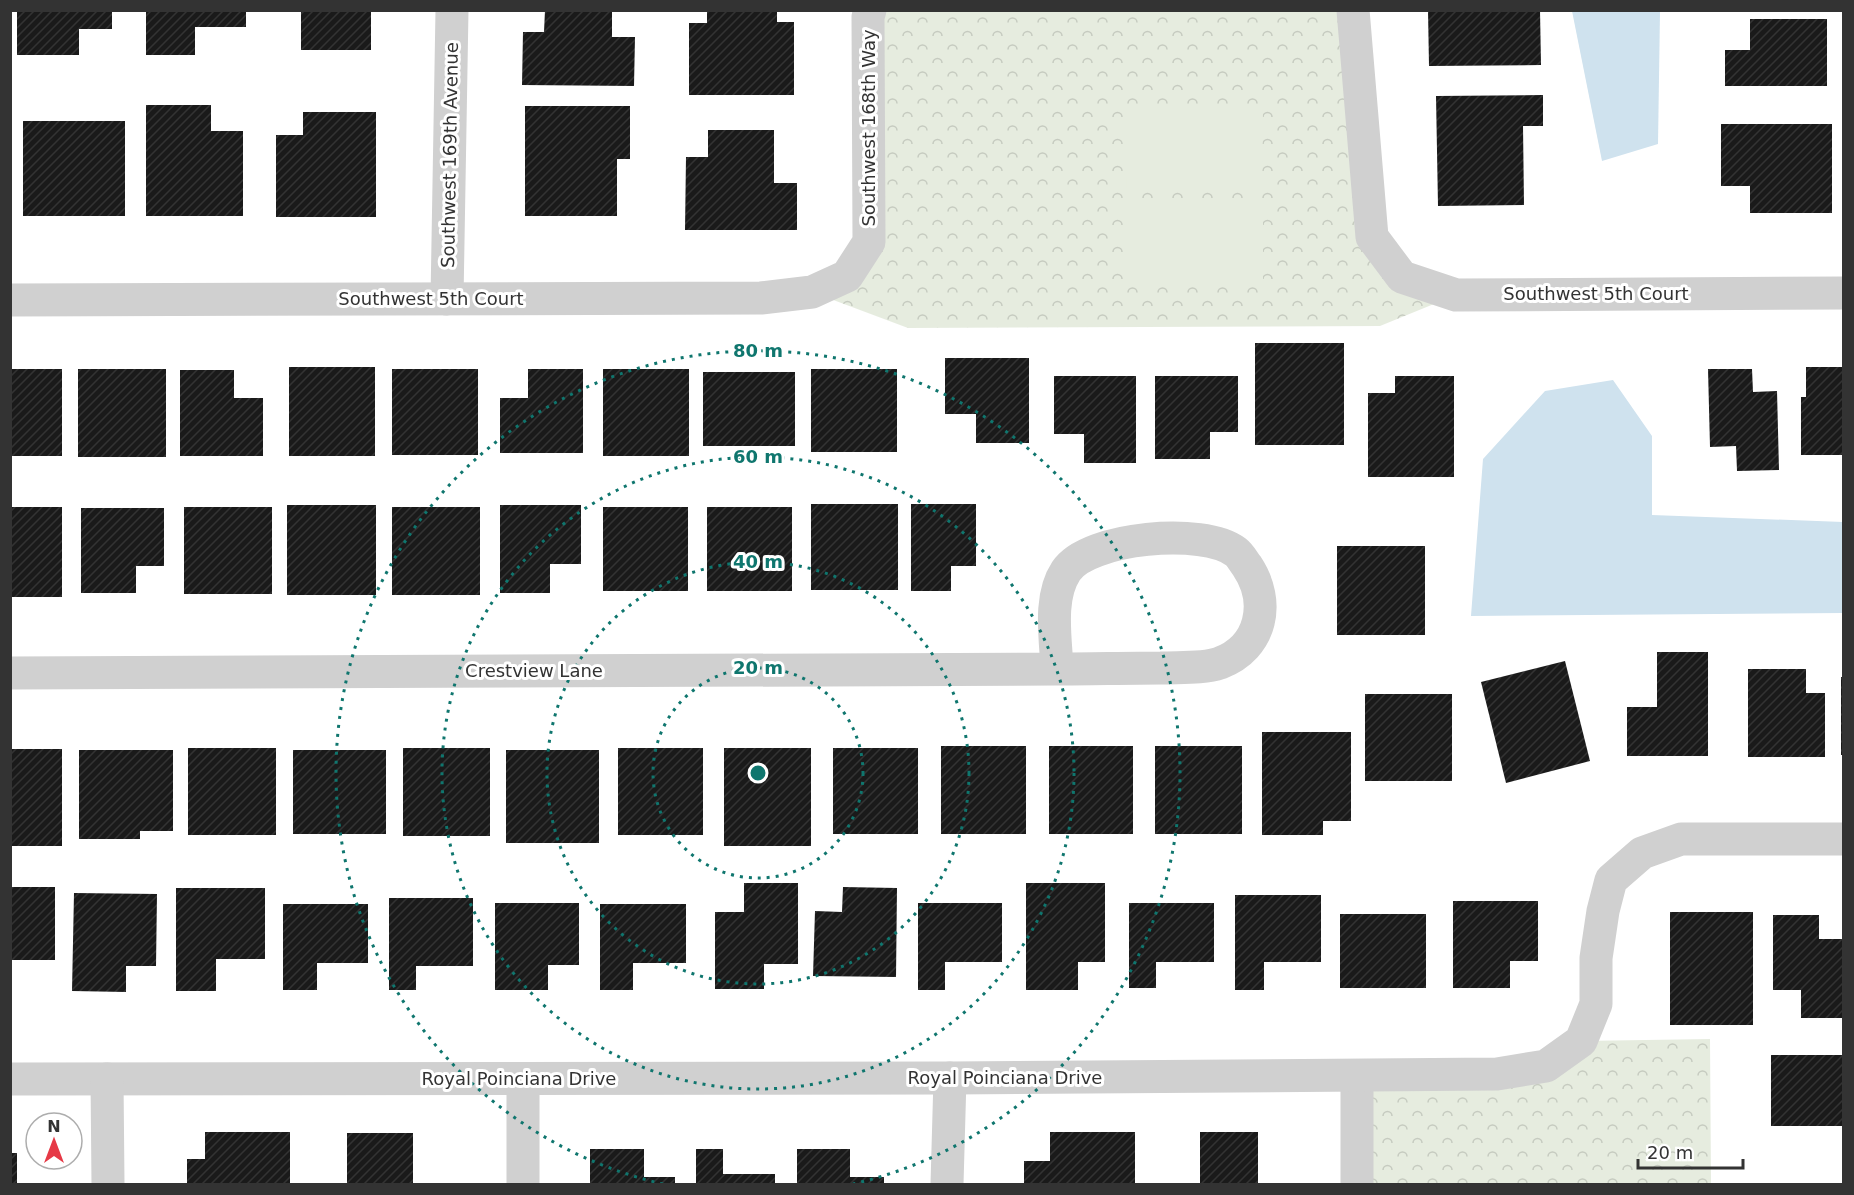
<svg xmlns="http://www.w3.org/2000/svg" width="1854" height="1195" font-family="'DejaVu Sans',sans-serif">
<defs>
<pattern id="forest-crowns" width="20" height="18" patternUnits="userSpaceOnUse" patternTransform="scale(1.5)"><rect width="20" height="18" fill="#e6ecdf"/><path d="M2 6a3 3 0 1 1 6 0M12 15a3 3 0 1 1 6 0" fill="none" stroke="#c6cbc0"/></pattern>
<pattern id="building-hatch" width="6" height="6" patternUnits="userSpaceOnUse" patternTransform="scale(1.5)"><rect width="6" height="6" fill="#1a1a1a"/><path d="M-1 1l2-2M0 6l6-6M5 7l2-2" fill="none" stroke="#333"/></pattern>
</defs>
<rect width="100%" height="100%" fill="#fff"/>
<g fill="url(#forest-crowns)">
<path d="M1353,10L1372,237L1456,295L1380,326L908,328L812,292L869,242L870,11Z"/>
<path d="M1710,1039L1711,1184H1357V1076L1497,1074L1581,1041Z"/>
</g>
<g fill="#e6ecdf">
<path d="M1127,107H1263L1262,190H1126Z"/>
<rect x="1127" y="201" width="136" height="82"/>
</g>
<g fill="#cfe2ee">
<path d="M1572,11H1660L1658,144L1602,161Z"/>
<path d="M1613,380L1652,436V515L1843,522V613L1471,616L1483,459L1545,391Z"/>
</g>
<g fill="url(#building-hatch)">
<path d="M17,10H112V29H79V55H17Z"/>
<path d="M146,10H246V27H195V55H146Z"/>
<rect x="301" y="10" width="70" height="40"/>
<path d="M545,10H612V37H635L634,86L522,85L523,32H544Z"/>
<path d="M707,10H777V22H794V95H689V23H707Z"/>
<path d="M1428,10H1540L1541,65L1429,66Z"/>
<path d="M1750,19H1827V86H1725V50H1750Z"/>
<path d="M1543,95V126H1523L1524,205L1438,206L1436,96Z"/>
<path d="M146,105H211V131H243V216H146Z"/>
<path d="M525,106H630V159H617V216H525Z"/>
<path d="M303,112H376V217H276V135H303Z"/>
<rect x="23" y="121" width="102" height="95"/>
<path d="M1721,124H1832V213H1750V186H1721Z"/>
<path d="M708,130H774V183H797V230H685L686,157H708Z"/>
<rect x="1255" y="343" width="89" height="102"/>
<path d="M945,358H1029V443H976V414H945Z"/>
<rect x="289" y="367" width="86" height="89"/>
<path d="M1806,367H1844V455H1801V397H1806Z"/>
<rect x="10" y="369" width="52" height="87"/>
<rect x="78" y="369" width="88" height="88"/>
<rect x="392" y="369" width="86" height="86"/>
<path d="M528,369H583V453H500V398H528Z"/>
<rect x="603" y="369" width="86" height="87"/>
<rect x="811" y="369" width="86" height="83"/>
<path d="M1708,369H1752L1753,392L1777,391L1779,470L1737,471L1736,446L1710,447Z"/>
<path d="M180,370H234V398H263V456H180Z"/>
<rect x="703" y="372" width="92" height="74"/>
<path d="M1054,376H1136V463H1084V434H1054Z"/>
<path d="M1155,376H1238V432H1210V459H1155Z"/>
<path d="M1395,376H1454V477H1368V393H1395Z"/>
<rect x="811" y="504" width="87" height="86"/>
<path d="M911,504H976V566H951V591H911Z"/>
<rect x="287" y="505" width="89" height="90"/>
<path d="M500,505H581V564H550V593H500Z"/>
<rect x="10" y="507" width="52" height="90"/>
<rect x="184" y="507" width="88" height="87"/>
<rect x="392" y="507" width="88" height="88"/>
<rect x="603" y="507" width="85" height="84"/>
<rect x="707" y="507" width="85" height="84"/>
<path d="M81,508H164V566H136V593H81Z"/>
<rect x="1337" y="546" width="88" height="89"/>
<path d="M1657,652H1708V756H1627V707H1657Z"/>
<path d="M1565,661L1590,761L1506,783L1481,682Z"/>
<path d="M1748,669H1806V693H1825V757H1748Z"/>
<rect x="1841" y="677" width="3" height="78"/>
<rect x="1365" y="694" width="87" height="87"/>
<path d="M1262,732H1351V821H1323V835H1262Z"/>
<rect x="941" y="746" width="85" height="88"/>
<rect x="1049" y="746" width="84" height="88"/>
<rect x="1155" y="746" width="87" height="88"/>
<rect x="188" y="748" width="88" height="87"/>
<rect x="403" y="748" width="87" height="88"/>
<rect x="618" y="748" width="85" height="87"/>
<rect x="724" y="748" width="87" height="98"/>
<rect x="833" y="748" width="85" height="86"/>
<rect x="10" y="749" width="52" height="97"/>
<path d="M79,750H173V831H140V839H79Z"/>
<rect x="293" y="750" width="93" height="84"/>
<rect x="506" y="750" width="93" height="93"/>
<path d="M744,883H798V964H764V989H715V912H744Z"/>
<path d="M1026,883H1105V962H1078V990H1026Z"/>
<rect x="10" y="887" width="45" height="73"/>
<path d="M843,887L897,888L896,977L813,976L815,911L842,912Z"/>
<path d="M176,888H265V959H216V991H176Z"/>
<path d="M74,893L157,894L156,966H126V992L72,991Z"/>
<path d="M1235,895H1321V962H1264V990H1235Z"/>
<path d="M389,898H473V966H416V990H389Z"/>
<path d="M1453,901H1538V961H1510V988H1453Z"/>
<path d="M495,903H579V965H548V990H495Z"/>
<path d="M918,903H1002V962H945V990H918Z"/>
<path d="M1129,903H1214V962H1156V988H1129Z"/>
<path d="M283,904H368V963H317V990H283Z"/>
<path d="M600,904H686V963H633V990H600Z"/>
<rect x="1670" y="912" width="83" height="113"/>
<rect x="1340" y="914" width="86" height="74"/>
<path d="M1773,915H1819V939H1842V1018H1801V990H1773Z"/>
<rect x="1771" y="1055" width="73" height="71"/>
<path d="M205,1132H290V1184H187V1159H205Z"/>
<path d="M1050,1132H1135V1184H1024V1161H1050Z"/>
<rect x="1200" y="1132" width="58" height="52"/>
<rect x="347" y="1133" width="66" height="51"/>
<path d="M590,1149H644V1177H675V1184H590Z"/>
<path d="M696,1149H723V1174H775V1184H696Z"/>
<path d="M797,1149H850V1177H884V1184H797Z"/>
<rect x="10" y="1153" width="7" height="31"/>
</g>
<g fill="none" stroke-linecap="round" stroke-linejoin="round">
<g stroke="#d0d0d0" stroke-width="33">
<path d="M1353,10L1372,237L1402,277L1456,295L1844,293"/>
<path d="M447,299L452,10"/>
<path d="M10,300L761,298L812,292L847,276L869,242L868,17L870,10"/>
<path d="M10,673L1057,669C1091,669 1126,668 1161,668C1179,667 1203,669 1220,663C1262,647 1271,602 1247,566C1244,562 1240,555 1236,552C1204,527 1088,537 1066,571C1048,598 1056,640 1057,669"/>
<path d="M1357,1076V1184"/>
<path d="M10,1079L950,1078L1497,1074L1546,1066L1581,1041L1596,1004V958L1603,911L1611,880L1642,853L1681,839H1844"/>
<path d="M107,1079L108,1184"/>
<path d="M523,1079V1184"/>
<path d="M947,1184L950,1078"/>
</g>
</g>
<g fill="none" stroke="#0f766e" stroke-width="3" stroke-dasharray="3 6">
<circle cx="758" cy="773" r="105"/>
<circle cx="758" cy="773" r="211"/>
<circle cx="758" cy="773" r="316"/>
<path d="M663 1184A422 422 0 1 1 853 1184"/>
</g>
<g text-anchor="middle" stroke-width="6" stroke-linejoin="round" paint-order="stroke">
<g font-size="18" fill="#333" stroke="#fff">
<text transform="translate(869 128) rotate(-90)" y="6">Southwest 168th Way</text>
<text transform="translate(450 155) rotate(-89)" y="6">Southwest 169th Avenue</text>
<text x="1596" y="300">Southwest 5th Court</text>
<text x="431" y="305">Southwest 5th Court</text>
<text x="534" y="677">Crestview Lane</text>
<text x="1005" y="1084">Royal Poinciana Drive</text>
<text x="519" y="1085">Royal Poinciana Drive</text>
</g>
</g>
<circle cx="758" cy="773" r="9" fill="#0f766e" stroke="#fff" stroke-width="3"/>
<g font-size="18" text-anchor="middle" font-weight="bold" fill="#0f766e" stroke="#fff" stroke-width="6" stroke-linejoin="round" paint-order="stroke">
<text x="758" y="357">80 m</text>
<text x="758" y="463">60 m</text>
<text x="758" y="568">40 m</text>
<text x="758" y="674">20 m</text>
</g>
<rect width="1854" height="1195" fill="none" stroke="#333333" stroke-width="24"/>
<g transform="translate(54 1141)"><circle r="28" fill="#ffffff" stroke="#adadad" stroke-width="1.5"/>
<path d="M0-4.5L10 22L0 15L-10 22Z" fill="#e63946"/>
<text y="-9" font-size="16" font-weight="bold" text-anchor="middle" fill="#333333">N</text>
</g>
<path d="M1638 1159v9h105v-9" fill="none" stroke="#333333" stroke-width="3"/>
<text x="1647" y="1159" font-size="18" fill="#333333" stroke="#ffffff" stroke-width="4.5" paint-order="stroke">20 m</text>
</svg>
